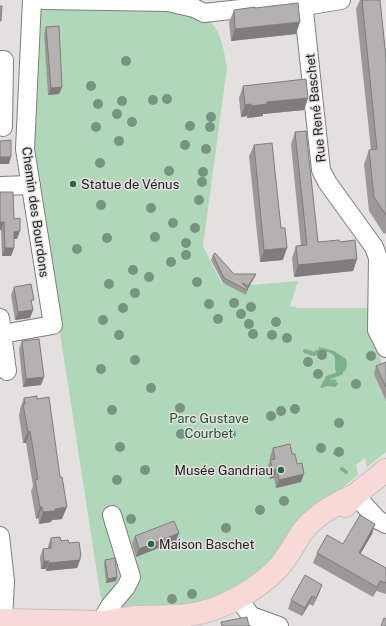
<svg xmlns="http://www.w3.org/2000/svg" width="386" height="626" font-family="'Public Sans',sans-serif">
<rect width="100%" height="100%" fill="#e5e0e0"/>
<path fill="#b1d7ba" d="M35,8C60,8 86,9 111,9C135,10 191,7 210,22C222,32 224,53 227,67L203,246L222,284L250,285L298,281L290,306L298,308H368L369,333L386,372V452L367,467L365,458L356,465L358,475L300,522L276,556L259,573L236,589L194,605L117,611L101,599L30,138Z"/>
<g fill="#7db18b">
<path d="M319,347L334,351L346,359C348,366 347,372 339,374V377C337,374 335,371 335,367C335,360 337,356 329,352L319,354Z"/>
<path d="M327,378L331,380L335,379L338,384L335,387L327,386L322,388L320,387L324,380Z"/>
</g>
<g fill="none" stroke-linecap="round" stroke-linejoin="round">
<g stroke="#7db18b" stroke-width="4">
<path d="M305,351L314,354L317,352L323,351"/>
<path d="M327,378L341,373"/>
<path d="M335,453H338"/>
<path d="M342,469L346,472"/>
</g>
<defs>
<g id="minor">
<path d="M43,0L168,2L194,8L204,13L303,2L311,5L341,0"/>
<path d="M303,2L321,170L327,182L374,247L378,258L377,330L386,348"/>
<path d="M0,60H4L3,127"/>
<path d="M0,186L31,185"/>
<path d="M0,318L7,371"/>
<path d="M2,334L53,325L25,149L32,0"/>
<path d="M355,495L378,520L386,524"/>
<path d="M0,536L5,581L3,620"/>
<path d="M238,598L251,616L279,626"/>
<path d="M101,622L110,606L126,587L131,577L112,515"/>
</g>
<g id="major">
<path d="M345,506L355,495L386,470"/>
<path d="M0,620L101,622L115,624"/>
<path d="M101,622C113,621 125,618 137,617C154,616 172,617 189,615C221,610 252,593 275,571C287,560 293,545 303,531C314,516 338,502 355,495"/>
</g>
</defs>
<use href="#minor" stroke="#817d7d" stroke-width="20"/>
<use href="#major" stroke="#c0c0bf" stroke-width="24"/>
<use href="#minor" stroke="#fff" stroke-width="18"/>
<use href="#major" stroke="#f7dad7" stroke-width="22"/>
</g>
<g fill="#76947f">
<circle cx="126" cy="61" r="5"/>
<circle cx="91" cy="86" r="5"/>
<circle cx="167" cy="99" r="5"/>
<circle cx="153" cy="100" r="5"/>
<circle cx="122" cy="101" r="5"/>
<circle cx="98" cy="104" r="5"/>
<circle cx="117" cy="114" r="5"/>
<circle cx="211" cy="117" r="5"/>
<circle cx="132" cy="122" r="5"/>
<circle cx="190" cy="126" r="5"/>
<circle cx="96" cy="127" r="5"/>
<circle cx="210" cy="127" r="5"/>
<circle cx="119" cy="141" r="5"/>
<circle cx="185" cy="145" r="5"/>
<circle cx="206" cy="149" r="5"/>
<circle cx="100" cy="163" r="5"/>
<circle cx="169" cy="171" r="5"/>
<circle cx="203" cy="172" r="5"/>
<circle cx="202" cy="182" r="5"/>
<circle cx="199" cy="200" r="5"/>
<circle cx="101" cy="205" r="5"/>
<circle cx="151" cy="208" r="5"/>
<circle cx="173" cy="223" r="5"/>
<circle cx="195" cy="228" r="5"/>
<circle cx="155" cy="237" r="5"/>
<circle cx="107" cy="238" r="5"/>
<circle cx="186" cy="243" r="5"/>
<circle cx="77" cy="249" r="5"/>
<circle cx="186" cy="255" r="5"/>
<circle cx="171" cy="262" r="5"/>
<circle cx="133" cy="270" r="5"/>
<circle cx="149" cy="277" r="5"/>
<circle cx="197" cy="282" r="5"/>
<circle cx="109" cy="284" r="5"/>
<circle cx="135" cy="293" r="5"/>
<circle cx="234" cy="303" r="5"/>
<circle cx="209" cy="304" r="5"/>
<circle cx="251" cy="307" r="5"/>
<circle cx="123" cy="308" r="5"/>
<circle cx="241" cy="314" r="5"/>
<circle cx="218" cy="319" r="5"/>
<circle cx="103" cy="320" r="5"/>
<circle cx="276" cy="322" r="5"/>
<circle cx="249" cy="324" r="5"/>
<circle cx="253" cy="334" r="5"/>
<circle cx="119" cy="335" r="5"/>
<circle cx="272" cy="335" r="5"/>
<circle cx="287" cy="338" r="5"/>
<circle cx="322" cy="355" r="5"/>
<circle cx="371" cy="356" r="5"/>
<circle cx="135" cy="360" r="5"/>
<circle cx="308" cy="362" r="5"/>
<circle cx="101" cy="369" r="5"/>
<circle cx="318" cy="374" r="5"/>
<circle cx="356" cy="384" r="5"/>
<circle cx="151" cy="388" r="5"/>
<circle cx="180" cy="408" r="5"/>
<circle cx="295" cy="409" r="5"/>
<circle cx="112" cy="410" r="5"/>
<circle cx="281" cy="411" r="5"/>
<circle cx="271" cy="416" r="5"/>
<circle cx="339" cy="423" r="5"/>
<circle cx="181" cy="434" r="5"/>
<circle cx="231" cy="434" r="5"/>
<circle cx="120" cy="447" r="5"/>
<circle cx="321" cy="448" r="5"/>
<circle cx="339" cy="452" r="5"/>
<circle cx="145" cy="470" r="5"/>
<circle cx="117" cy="480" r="5"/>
<circle cx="284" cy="501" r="5"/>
<circle cx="260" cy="510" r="5"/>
<circle cx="131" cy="519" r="5"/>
<circle cx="226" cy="528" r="5"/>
<circle cx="192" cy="594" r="5"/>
<circle cx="172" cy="599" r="5"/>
</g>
<g fill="#9c9898">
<path d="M360,0H380L386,58V233L384,234L369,211L364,164L369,150H371L356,9Z"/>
<path d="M255,8L296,34L231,41L229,22L234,10Z"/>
<path d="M46,27L62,87L59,94L48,95L44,34Z"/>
<path d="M243,86L308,98L304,110L263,114V116L247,118V116L241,117L239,98Z"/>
<path d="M295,132L318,242H340L357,259L353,271L294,277L292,258L296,246H301L291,144Z"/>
<path d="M254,145L283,260L260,262L249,156Z"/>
<path d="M0,192L14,219L17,239H14V248L11,256H2L1,230H0Z"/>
<path d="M213,255L234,274H256L254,278L248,289L246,295L223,283L211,260Z"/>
<path d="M14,287L32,305L33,310L30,318L15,320L11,295Z"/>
<path d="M22,341L41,385L23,387L19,349Z"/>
<path d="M386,362V401L374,374L376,366Z"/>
<path d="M24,398L62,519L52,520L51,522L39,524L38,518L36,519L31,491L33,486L26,443H23L19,415L20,411V409Z"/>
<path d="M273,448L292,454L301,482L276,488L274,478L270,479L267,469L270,460V457Z"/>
<path d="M375,524L372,534L360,554L386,568V594L376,591L373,597L313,563L317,553L343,544Z"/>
<path d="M135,536L176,541L136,557L132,544Z"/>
<path d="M51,538L69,543L80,559V560L77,568L46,571V569H41L40,557L43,549H48V546Z"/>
<path d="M105,560L117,577L116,581L106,583L104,564Z"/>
<path d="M322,585L319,593L313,606L309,604L302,616L288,609L291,600Z"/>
</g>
<g fill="#7f7c7c">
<path d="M300,22L296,34L231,41L235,29Z"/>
<path d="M62,87L59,94L48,95L51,88Z"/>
<path d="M308,98L304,110L263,114V116L247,118L251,106L267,102Z"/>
<path d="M251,104L247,116L241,117L245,105Z"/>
<path d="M0,157H11L9,164H0Z"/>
<path d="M0,222H4L1,230H0Z"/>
<path d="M20,231L17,239H11L14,232Z"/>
<path d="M5,248H14L11,256H2Z"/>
<path d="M287,248L283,260L260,262L264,250Z"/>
<path d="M357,259L353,271L294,277L298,265Z"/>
<path d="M256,274L254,278L247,290L248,286Z"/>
<path d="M33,310L30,318L15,320L18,312Z"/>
<path d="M44,377L41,385L23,387L26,379Z"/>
<path d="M30,431L26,443H23L28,432Z"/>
<path d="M277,469L274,478L270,479L273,470Z"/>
<path d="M304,474L301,482L276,488L279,480Z"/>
<path d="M40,507H42L38,518L36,519Z"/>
<path d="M67,507L62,519L52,520L51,522L39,524L43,512L55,509Z"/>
<path d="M375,524L372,534L355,563L359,553Z"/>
<path d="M179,533L176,541L136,557L139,549Z"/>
<path d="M80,556H81L79,560H80L77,568L46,571L49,563Z"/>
<path d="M44,561H49L46,569H41Z"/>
<path d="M117,577L116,581L106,583L108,579Z"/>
<path d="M380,581L376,591L373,597L377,587Z"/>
<path d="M322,585L319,593L313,606L316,598Z"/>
<path d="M312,596L309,604L302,616L305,608Z"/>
</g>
<g fill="#b5b1b1" stroke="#7f7c7c">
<path d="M362,0H380L386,58V215L374,197L369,150L377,149Z"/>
<path d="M298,3L300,22L235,29L234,10L255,7V8Z"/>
<path d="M0,6H2L1,21H0Z"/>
<path d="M59,26L62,87L51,88L46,27Z"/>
<path d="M306,79L308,98L267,102V104L251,106V104L245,105L243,86Z"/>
<path d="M306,131L318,242L339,240L340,242L355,240L357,259L298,265L296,246L307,245L295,132Z"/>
<path d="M11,140V157H0V141Z"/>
<path d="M272,143L281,228H285L287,248L264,250L254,145Z"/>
<path d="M0,192H13L14,219L20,218V231L14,232V248H5L4,222H0Z"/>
<path d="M215,253L234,274H256L248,286L242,283L248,289L247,290L224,278L213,255Z"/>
<path d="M31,284L34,300H31L33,310L18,312L14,287Z"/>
<path d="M39,339L44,377L26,379L22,341Z"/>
<path d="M386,362V387L376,366Z"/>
<path d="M37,396V399L49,397L60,477H62L67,507L55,509V511L43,512L42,507H40L35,480L38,479L30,431L28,432L23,404H25L24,398Z"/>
<path d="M290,444L292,454H295L297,464L302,463L304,474L279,480L277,469L273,470L270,460L275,459L273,448Z"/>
<path d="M360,515L375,524L359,553L386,568V583L380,581L377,587L317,553L327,535L343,544Z"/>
<path d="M174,521L179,533L139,549L135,536Z"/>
<path d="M60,537L61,541L68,540L69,543L79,542L81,556H80V560L49,563V561H44L43,549L51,548V538Z"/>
<path d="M115,558L117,577L108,579L105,560Z"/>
<path d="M305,575L322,585L316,598L312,596L305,608L291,600Z"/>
<path d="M247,617L249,626H222L221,622Z"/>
<path d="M384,618L386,619V626H381Z"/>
</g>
<g fill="#216e3e" stroke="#e5e0e0" stroke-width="1.5">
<circle cx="73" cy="184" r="4"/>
<circle cx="281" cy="470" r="4"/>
<circle cx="151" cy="544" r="4"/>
</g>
<g text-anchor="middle" stroke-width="3" stroke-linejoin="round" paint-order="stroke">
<g font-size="13" fill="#1e1d1c" stroke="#e5e0e0">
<text transform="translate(315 108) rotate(-96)" y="5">Rue René Baschet</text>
<text transform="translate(36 212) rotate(82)" y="5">Chemin des Bourdons</text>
</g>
<g font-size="13" fill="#1e1d1c" stroke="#e5e0e0" text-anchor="start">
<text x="81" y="189">Statue de Vénus</text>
<text x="273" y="475" text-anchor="end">Musée Gandriau</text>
<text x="159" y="549">Maison Baschet</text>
</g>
<g font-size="13" fill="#1b5530" stroke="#e5e0e0">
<text x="209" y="423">Parc Gustave<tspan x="209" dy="15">Courbet</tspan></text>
</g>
</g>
</svg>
